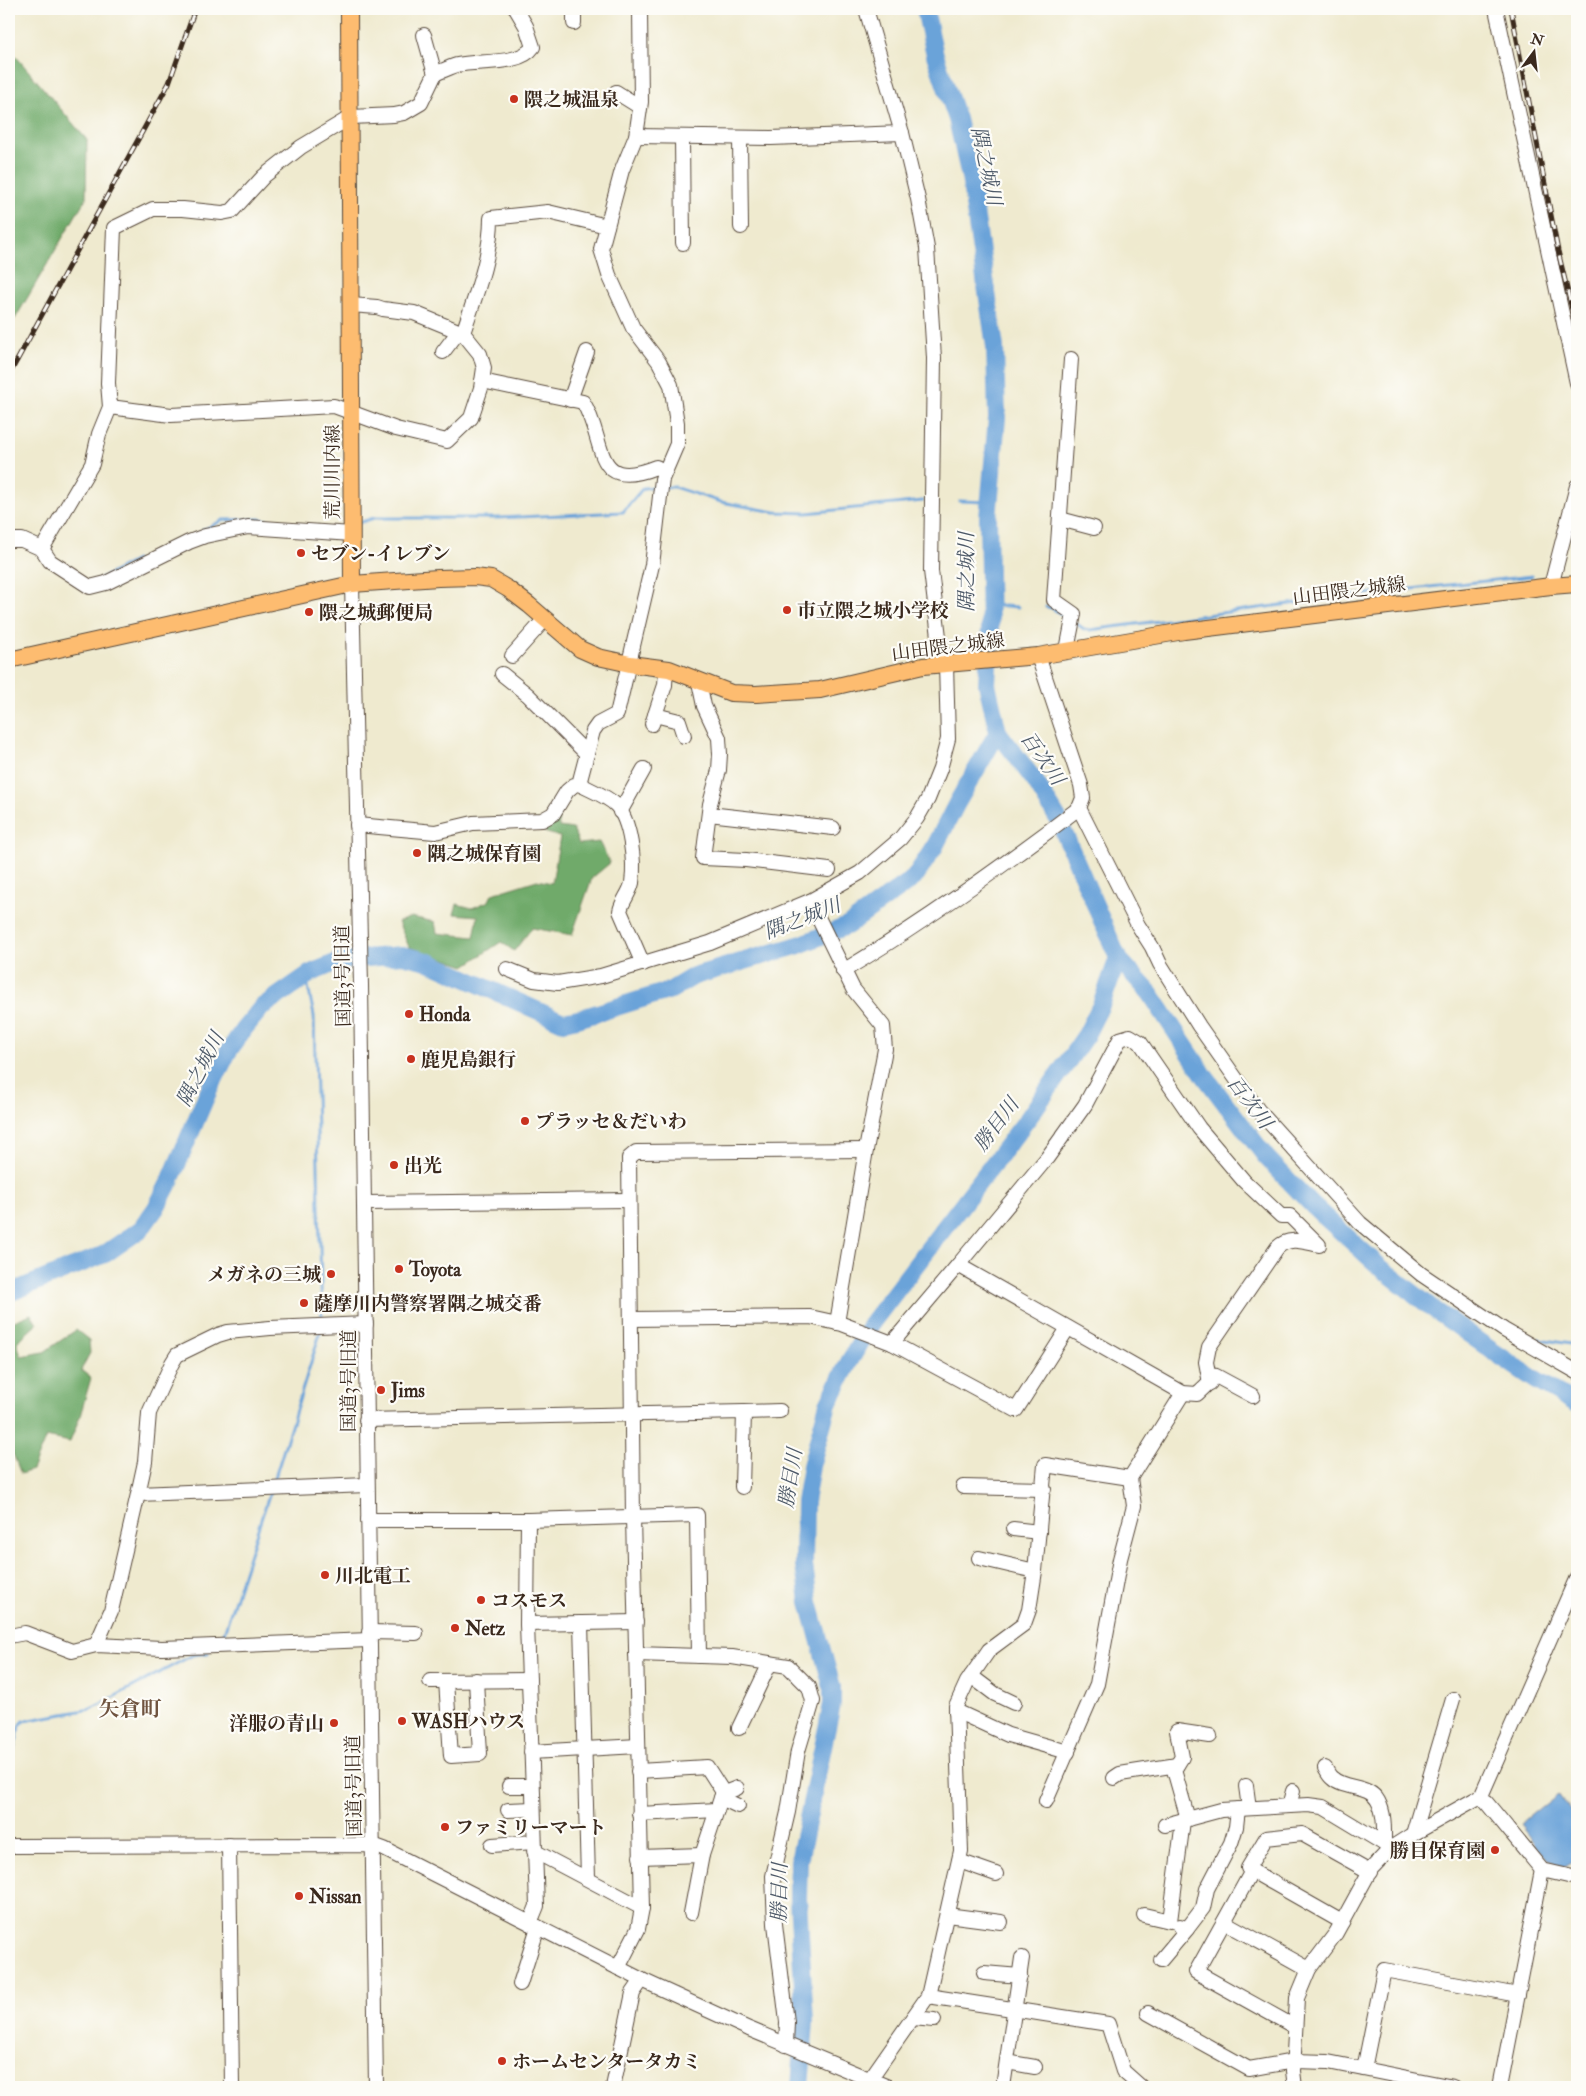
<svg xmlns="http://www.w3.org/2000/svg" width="1586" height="2096" font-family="'IM FELL Double Pica','Noto Serif JP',serif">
<rect width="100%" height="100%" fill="#fdfcf7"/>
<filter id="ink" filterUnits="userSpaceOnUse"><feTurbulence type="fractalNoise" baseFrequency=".02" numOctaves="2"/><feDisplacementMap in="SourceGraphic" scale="10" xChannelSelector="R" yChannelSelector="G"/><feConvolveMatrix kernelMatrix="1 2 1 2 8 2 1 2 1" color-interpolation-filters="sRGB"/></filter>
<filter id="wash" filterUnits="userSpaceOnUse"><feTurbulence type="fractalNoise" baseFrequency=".0096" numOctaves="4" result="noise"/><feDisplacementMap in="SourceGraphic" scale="20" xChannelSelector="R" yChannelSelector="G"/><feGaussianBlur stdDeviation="1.12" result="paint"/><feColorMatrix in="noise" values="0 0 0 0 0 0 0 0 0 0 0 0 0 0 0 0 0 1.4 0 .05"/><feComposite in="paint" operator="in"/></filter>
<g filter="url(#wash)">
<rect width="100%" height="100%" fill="#efeacf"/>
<g fill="#70aa6a" stroke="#566a44">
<path d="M9,48L87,140L86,198L15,319H9Z"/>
<path d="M558,813L559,827L573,829L579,844L599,842L610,863L592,878L572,935L532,928L514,951L501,942L465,966L409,947L398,922L411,917L435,922L437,933L474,937L478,916L454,914L457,904L472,908L489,901L492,894L537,880L552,883L560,837L544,832L546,823Z"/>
<path d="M31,1314L37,1324L17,1342L21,1356L44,1352L76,1330L89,1340L90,1353L81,1370L91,1378L80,1416L70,1442L46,1437L32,1470L21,1474L9,1444V1323Z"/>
</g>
<path fill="#6aa3d9" stroke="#52667c" d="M1558,1794L1577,1820V1860L1565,1867L1547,1860L1520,1825Z"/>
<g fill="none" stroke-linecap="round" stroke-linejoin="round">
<g stroke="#6aa3d9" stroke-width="3">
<path d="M665,487H674L721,502L775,512L807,513L923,501"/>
<path d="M960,501L989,502"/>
<path d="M358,523L374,518H498L623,512L643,488L656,487"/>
<path d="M203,530L223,520L261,519L279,523"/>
<path d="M102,578L136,560"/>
<path d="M989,605L1018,607"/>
<path d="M1046,607L1052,608L1070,620"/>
<path d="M1077,624L1084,629L1090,630L1374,593L1532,576"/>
<path d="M306,976L314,1016L322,1321"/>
<path d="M1539,1339L1577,1345"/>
<path d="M273,1484L321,1330"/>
<path d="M219,1642L223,1636L270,1492"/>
<path d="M9,1771L20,1725L24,1721L91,1709L193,1655L208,1653"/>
</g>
<g stroke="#6aa3d9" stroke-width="18">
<path d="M998,732L1035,781L1058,819L1118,958L1150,993L1206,1078L1266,1157L1313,1206L1380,1267L1432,1308L1491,1350L1537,1381L1577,1404"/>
<path d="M9,1293L105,1254L141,1229L156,1208L170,1181L209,1090L228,1052L243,1030L262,1007L311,973L342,960L402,955L427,961L563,1022L578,1019L671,990L694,976L799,945L847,926L914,878L935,846L957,803L998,732L987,684L990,629L988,518L997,418L995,347L970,177L957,119L935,55L925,9"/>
<path d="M800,2087L805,2022L798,1898L799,1861L832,1704V1687L809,1602L804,1565L805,1502L811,1466L828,1404L849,1362L873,1321L1029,1117L1086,1035L1101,1005L1118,958"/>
</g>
</g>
</g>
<g filter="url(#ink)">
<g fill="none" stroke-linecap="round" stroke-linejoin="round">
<defs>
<g id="minor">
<path d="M574,9V23"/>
<path d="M1496,9L1577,383"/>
<path d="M424,35L435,74"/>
<path d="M616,92L640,107"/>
<path d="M636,136L771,138L902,133"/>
<path d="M682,137L683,243"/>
<path d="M740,138L741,227"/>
<path d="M463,333C475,296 491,258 491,218L548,212L607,226"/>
<path d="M443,352L459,331"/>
<path d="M482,381L583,402C607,441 591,493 656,467L664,471"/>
<path d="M570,400L587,352"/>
<path d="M110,407L171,415L334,406L396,429L447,441L471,418L481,388L484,368L480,354L463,333L414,313L383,309L377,307L351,305"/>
<path d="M1060,519L1094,528"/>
<path d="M9,540H22L42,549L50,561L90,587L106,583L189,542L205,536L248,527L352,534"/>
<path d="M42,549L92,464L99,434L110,407L108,383L114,228L153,209H183L222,213L232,211L264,176L301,147L351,117L394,115L404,113L421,103L435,74C442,71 450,67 457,65C478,60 520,66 533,47L526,26L516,9"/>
<path d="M352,584L361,985L376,2087"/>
<path d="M1551,586L1577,486"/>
<path d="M1067,650L1074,614L1054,600L1071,359"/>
<path d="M512,656L545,619"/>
<path d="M502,674L528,695L587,754"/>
<path d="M699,682L704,706L719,738L720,754L719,770L710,804L703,858L746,860L829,870"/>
<path d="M655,715L679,721L684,736"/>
<path d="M652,724L665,685L666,669"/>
<path d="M579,784C590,790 607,796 616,805C631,821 635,862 632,883C630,893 622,901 620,911L643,964"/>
<path d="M1079,808L1138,925L1152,947L1160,964L1199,1026L1258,1110L1360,1223L1421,1274L1504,1330L1577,1372"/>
<path d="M620,812L644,769"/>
<path d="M709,814L833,828"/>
<path d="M357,825L435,832L473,823L542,820L553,814L567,791L574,785L579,784L593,731L598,724L617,714L652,565L662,479L677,444V423L671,385L659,362L633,328L609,275L601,249L622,170L636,136L641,102L640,9"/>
<path d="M507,969L534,980L558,983L601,976L710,943L810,901"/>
<path d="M843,971C925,922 1003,866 1079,808L1083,798L1081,785L1038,656"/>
<path d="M364,1203L629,1200"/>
<path d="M958,1265L1047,1158L1085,1105L1120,1039L1130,1036L1140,1042L1199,1128L1244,1181L1281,1216H1290L1319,1245C1304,1242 1289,1236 1277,1248L1209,1347L1206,1362L1210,1383"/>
<path d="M631,1319L810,1317L842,1324L892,1343L958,1265L1183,1393L1197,1394L1216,1376L1253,1396"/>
<path d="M837,1323L866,1150L885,1049L883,1026L853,989L810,901L860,873L900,839L917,818L928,799L940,769L948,739L946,664L940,645L931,571L934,358L927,248L918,199L902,133L866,9"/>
<path d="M892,1343L1016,1410L1068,1328"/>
<path d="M744,1412L780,1411"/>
<path d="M366,1420L744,1412L742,1487"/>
<path d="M963,1487L1044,1489"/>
<path d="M138,1494L367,1485"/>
<path d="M368,1520H528L697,1515L699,1656"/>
<path d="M528,1520L527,1624L537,1906L530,1923"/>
<path d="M1013,1529L1039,1532"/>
<path d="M979,1558L1035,1571"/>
<path d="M581,1623L588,1878"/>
<path d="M527,1624L636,1622"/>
<path d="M369,1632L416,1633"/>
<path d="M9,1636L25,1633L72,1651L96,1645L162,1648L369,1640"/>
<path d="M96,1645L111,1611L138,1494L145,1462L149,1413L172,1363L177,1355L218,1335L228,1332L270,1328L366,1324"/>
<path d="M636,1654L732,1657L788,1666L809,1687L813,1701L798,1751L788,1812L773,1876L775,1924L787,2022L786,2045"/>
<path d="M971,1676L995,1694L1014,1703"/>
<path d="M430,1681L529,1680"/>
<path d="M446,1681L451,1756L480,1754L476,1680"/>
<path d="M956,1711L1008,1735L1068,1752"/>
<path d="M739,1728L770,1663"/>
<path d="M531,1752L638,1746"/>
<path d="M1325,1768C1327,1771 1329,1776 1332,1778C1344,1790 1369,1784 1378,1801C1385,1814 1384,1829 1384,1844"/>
<path d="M638,1771L707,1767L723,1792L702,1855L691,1913"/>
<path d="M1114,1778L1120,1774L1177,1765"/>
<path d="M509,1786H532"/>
<path d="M1246,1786L1249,1808"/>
<path d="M722,1794L737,1788"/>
<path d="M1481,1796L1542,1870L1577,1878"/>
<path d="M721,1798L738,1806"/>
<path d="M1046,1801L1097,1684L1120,1559L1134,1506L1130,1478L1183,1393"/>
<path d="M1289,1806L1293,1791"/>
<path d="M508,1810L533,1809"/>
<path d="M639,1814L717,1810"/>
<path d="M1188,1819L1174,1770L1182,1757L1177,1731L1210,1736"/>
<path d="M1165,1825L1221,1810L1308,1805L1323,1807L1391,1848"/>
<path d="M1413,1834L1453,1699"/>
<path d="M229,1845L232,2087"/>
<path d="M492,1845L534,1842"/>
<path d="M9,1846L373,1845L384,1849L642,1980L749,2029L888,2087"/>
<path d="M534,1851L642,1908"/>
<path d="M640,1857L702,1855"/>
<path d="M959,1861L996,1874"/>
<path d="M1252,1871L1342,1922"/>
<path d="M947,1915L1001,1922"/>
<path d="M1144,1915L1170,1921L1183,1821"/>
<path d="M1224,1922L1309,1969"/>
<path d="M1187,1929L1203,1908L1207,1889L1231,1843L1236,1827L1238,1809"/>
<path d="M1161,1960L1187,1929L1180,1926"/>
<path d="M618,1968L638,1929L642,1908L633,1517L629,1158L636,1152L866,1150"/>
<path d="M984,1973L1020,1976"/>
<path d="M520,1984L538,1927"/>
<path d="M928,1996L1108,2024L1123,2071L1141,2087"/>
<path d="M1148,2013L1249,2069L1294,2061L1328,2062L1453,2087"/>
<path d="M913,2018L934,2020"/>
<path d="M1295,2027L1196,1972L1252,1871L1248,1868L1266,1838L1302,1834L1370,1872"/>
<path d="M1007,2062L1035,2067"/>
<path d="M1364,2069L1384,1970L1518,1995"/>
<path d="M613,2087L633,1993L642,1980"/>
<path d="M868,2087L870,2079L928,1996L961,1851L956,1706L967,1682L989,1650L1024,1624L1029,1610L1035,1571L1045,1465L1130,1478"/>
<path d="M1003,2087L1022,1958"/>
<path d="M1295,2087L1293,2071L1297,1998L1309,1969L1336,1933L1371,1869L1391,1848L1413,1834L1481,1796L1577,1577"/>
<path d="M1500,2087L1542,1870"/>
</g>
<g id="major">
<path d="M349,9L352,584"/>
<path d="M9,660L352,584L438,578L475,577L491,579L508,589L529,605L580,649L598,657L630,664L669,669L731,693L756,694L820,690L923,666L1038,656L1184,631L1551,586L1577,584"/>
</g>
</defs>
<use href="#minor" stroke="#564739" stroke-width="16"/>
<use href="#major" stroke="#564739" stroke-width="18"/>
<use href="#minor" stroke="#fff" stroke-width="14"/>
<use href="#major" stroke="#fdbc70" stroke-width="16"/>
<defs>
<g id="rail">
<path d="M1511,9L1558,251L1577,330"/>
<path d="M9,375L169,83L195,9"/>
</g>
</defs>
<use href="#rail" stroke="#3b2a1e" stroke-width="5"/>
<use href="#rail" stroke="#fdfcf7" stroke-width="3" stroke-dasharray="9" stroke-linecap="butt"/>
</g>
</g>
<g fill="#c8321e" stroke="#fdfcf7" stroke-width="2">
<circle cx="514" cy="99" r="5"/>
<circle cx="301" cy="553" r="5"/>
<circle cx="787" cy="610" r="5"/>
<circle cx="309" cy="612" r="5"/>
<circle cx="417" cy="853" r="5"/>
<circle cx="409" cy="1014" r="5"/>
<circle cx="411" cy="1059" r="5"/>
<circle cx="525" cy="1121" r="5"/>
<circle cx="394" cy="1165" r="5"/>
<circle cx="399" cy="1269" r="5"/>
<circle cx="331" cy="1274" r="5"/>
<circle cx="304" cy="1303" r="5"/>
<circle cx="381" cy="1390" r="5"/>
<circle cx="325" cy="1575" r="5"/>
<circle cx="481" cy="1600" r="5"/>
<circle cx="455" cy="1628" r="5"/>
<circle cx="402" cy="1721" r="5"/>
<circle cx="334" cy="1723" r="5"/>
<circle cx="445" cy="1827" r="5"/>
<circle cx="1495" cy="1850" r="5"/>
<circle cx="299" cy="1896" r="5"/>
<circle cx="502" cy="2061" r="5"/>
</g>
<g text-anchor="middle" stroke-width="4.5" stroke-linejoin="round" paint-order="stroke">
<g font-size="19" font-weight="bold" fill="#3b2a1e" stroke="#fdfcf7" text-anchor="start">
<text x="524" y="106">隈之城温泉</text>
<text x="311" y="560">セブン-イレブン</text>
<text x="797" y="617">市立隈之城小学校</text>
<text x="319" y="619">隈之城郵便局</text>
<text x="427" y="860">隅之城保育園</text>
<text x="419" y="1021">Honda</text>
<text x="421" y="1066">鹿児島銀行</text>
<text x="535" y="1128">プラッセ＆だいわ</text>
<text x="404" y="1172">出光</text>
<text x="409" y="1276">Toyota</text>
<text x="321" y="1281" text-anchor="end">メガネの三城</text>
<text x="314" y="1310">薩摩川内警察署隅之城交番</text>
<text x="391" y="1397">Jims</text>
<text x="335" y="1582">川北電工</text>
<text x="491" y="1607">コスモス</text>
<text x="465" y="1635">Netz</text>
<text x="412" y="1728">WASHハウス</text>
<text x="324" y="1730" text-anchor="end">洋服の青山</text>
<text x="455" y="1834">ファミリーマート</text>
<text x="1485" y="1857" text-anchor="end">勝目保育園</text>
<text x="309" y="1903">Nissan</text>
<text x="512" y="2068">ホームセンタータカミ</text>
</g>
<g font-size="19" fill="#3b2a1e" stroke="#fdfcf7">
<text transform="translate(332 472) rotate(-90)" y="7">荒川川内線</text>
<text transform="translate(1349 590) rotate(-7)" y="7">山田隈之城線</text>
<text transform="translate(948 646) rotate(-7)" y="7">山田隈之城線</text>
<text transform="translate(342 976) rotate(-91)" y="7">国道3号旧道</text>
<text transform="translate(348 1381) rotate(-90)" y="7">国道3号旧道</text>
<text transform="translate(353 1786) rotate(-91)" y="7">国道3号旧道</text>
</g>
<g font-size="20" font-style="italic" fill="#4e5a69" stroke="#fdfcf7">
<text transform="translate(987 166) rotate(78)" y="7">隅之城川</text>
<text transform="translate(966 572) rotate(-90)" y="7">隅之城川</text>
<text transform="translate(1043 758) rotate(55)" y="7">百次川</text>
<text transform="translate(802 918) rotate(-21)" y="7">隅之城川</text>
<text transform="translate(200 1069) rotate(-63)" y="7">隅之城川</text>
<text transform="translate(1250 1102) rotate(53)" y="7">百次川</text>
<text transform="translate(996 1124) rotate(-53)" y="7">勝目川</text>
<text transform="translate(790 1478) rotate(-81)" y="7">勝目川</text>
<text transform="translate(779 1893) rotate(-89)" y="7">勝目川</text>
</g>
<g font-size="21" font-weight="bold" fill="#705440" stroke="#fdfcf7">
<text x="130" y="1716">矢倉町</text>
</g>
</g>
<rect width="1586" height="2096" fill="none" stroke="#fdfcf7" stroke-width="30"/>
<g transform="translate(1534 52) rotate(15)" stroke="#fdfcf7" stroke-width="4" paint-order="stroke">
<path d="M0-4L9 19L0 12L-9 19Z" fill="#3b2a1e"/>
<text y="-8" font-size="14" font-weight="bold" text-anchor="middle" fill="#3b2a1e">N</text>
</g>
</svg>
